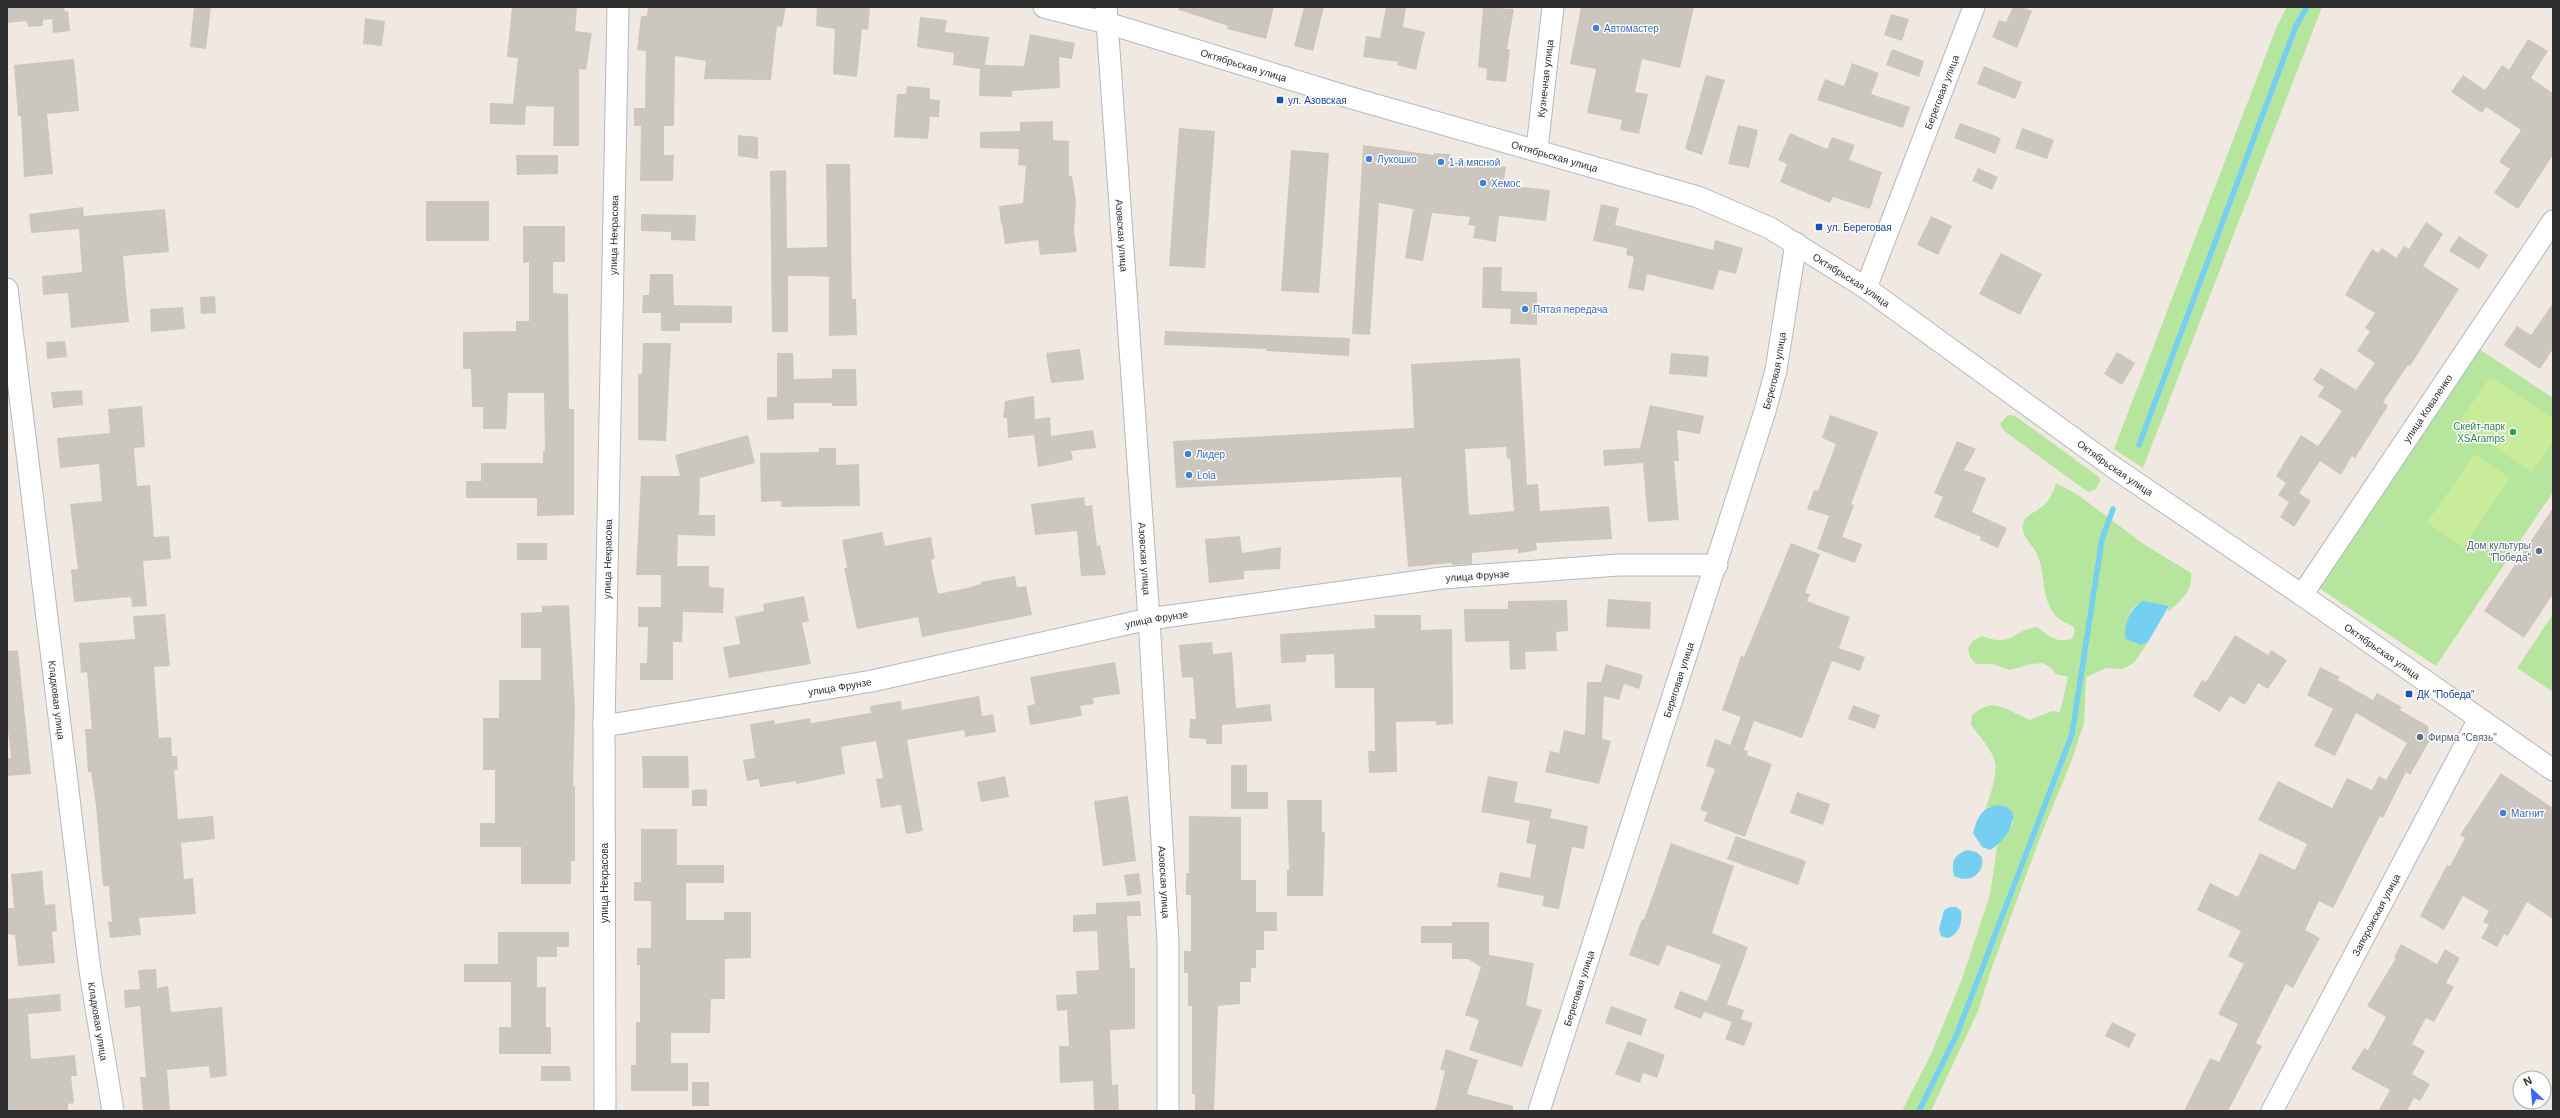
<svg xmlns="http://www.w3.org/2000/svg" width="2560" height="1118" font-family="Helvetica,sans-serif">
<rect width="100%" height="100%" fill="#efe9e1"/>
<g fill="#b6e59e">
<path d="M2287,7H2322L2143,468L2114,449L2277,26Z"/>
<path d="M2476,347L2553,398V492L2436,666L2316,586Z"/>
<path d="M2008,415L2015,416L2099,477L2100,481L2096,489L2088,492L2003,430L2000,424Z"/>
<path d="M2056,483L2078,495L2145,545L2191,573C2193,591 2180,601 2168,612L2169,606L2137,604L2132,609L2125,634L2141,645L2148,642L2134,663L2122,669L2106,668L2086,677L2084,723L2071,762L2041,835L1990,973L1978,1011L1931,1111H1902L1932,1052L1962,979L1990,895L1997,846L2014,822L1989,806L1985,810C1989,799 1998,774 1995,762C1992,749 1979,736 1971,725L1972,715C1994,695 2007,711 2030,720L2052,711L2060,712L2068,677L2056,674L2050,667L2042,663L2031,664L2010,670L1992,664H1976L1970,657L1968,648L1973,641L1982,636C2015,648 2009,631 2037,627C2050,637 2056,643 2072,639L2075,631L2073,626C2067,623 2060,621 2055,615C2041,599 2046,573 2037,554C2033,545 2020,535 2023,524C2025,515 2036,512 2043,506C2050,500 2053,492 2056,483Z"/>
<path d="M2553,614V692L2517,668Z"/>
</g>
<g fill="#c9ec9a">
<path d="M2490,377L2553,418V441L2532,472L2459,423Z"/>
<path d="M2474,454L2510,478L2463,547L2427,523Z"/>
</g>
<g fill="#75cff0">
<path d="M2143,601L2169,606L2148,642L2141,645L2126,639C2122,626 2132,606 2143,601Z"/>
<path d="M1998,805L2007,807L2013,813C2014,828 2002,843 1990,850L1982,847L1973,833C1977,818 1982,807 1998,805Z"/>
<path d="M1967,850L1976,852L1982,857C1985,874 1969,884 1954,876C1951,863 1953,855 1967,850Z"/>
<path d="M1950,907H1956L1961,911C1963,922 1959,934 1948,938L1941,936L1939,929L1944,910Z"/>
</g>
<g fill="none" stroke-linecap="round" stroke-linejoin="round">
<g stroke="#75cff0" stroke-width="5.5">
<path d="M2139,445L2296,26L2307,7"/>
<path d="M1919,1111L1957,1034L2072,734L2102,539L2113,509"/>
</g>
</g>
<g fill="#cbc7bf" fill-rule="evenodd">
<path d="M7,7H64L65,12L68,11L70,31L53,33L52,19L43,20V26L28,27L27,21L7,23Z"/>
<path d="M194,7H211L206,49L190,47Z"/>
<path d="M512,7H577L575,31L592,33L586,70L579,69V146H553L554,107L526,106L525,125L490,124V103L513,104L518,58L507,57Z"/>
<path d="M648,7H786L782,27L777,26L771,80L704,79L706,61L675,56L674,126H664V155H674L673,181H640L641,126H634V108H645L646,51L637,50L641,16H647Z"/>
<path d="M817,7L870,8L868,30L862,29L857,77L833,74L835,29L816,26Z"/>
<path d="M1179,7H1274L1266,39L1227,29L1228,26L1179,10Z"/>
<path d="M1304,7H1324L1313,51L1294,46Z"/>
<path d="M1386,7H1406L1403,27L1425,32L1416,70L1397,65L1398,62L1363,57L1366,36L1380,38Z"/>
<path d="M1483,7L1514,9L1507,49H1510L1506,82L1486,80L1487,69L1478,67Z"/>
<path d="M1581,7H1694L1680,68L1642,59L1635,92L1648,94L1639,134L1620,130L1622,120L1587,113L1596,69L1570,64Z"/>
<path d="M2013,7H2022L2032,11L2017,48L1992,37L1999,20L2006,22Z"/>
<path d="M1891,14L1909,19L1902,41L1884,35Z"/>
<path d="M920,17L947,20L945,32L989,37L985,65L1024,66L1030,34L1075,43L1072,59L1059,57L1060,88L1012,91V97L979,96L980,69L953,65L954,53L917,47Z"/>
<path d="M365,18L385,21L382,46L363,44Z"/>
<path d="M2528,39L2548,51L2531,78L2553,93V155L2518,209L2494,193L2510,169L2499,162L2521,130L2486,107L2482,113L2451,92L2463,75L2485,90L2502,65L2509,70Z"/>
<path d="M1892,49L1924,61L1919,77L1886,65Z"/>
<path d="M74,59L79,111L47,114L53,174L24,177L21,116H18L14,65Z"/>
<path d="M1852,63L1879,73L1871,94L1910,107L1903,128L1817,100L1825,79L1844,86Z"/>
<path d="M1984,66L2022,82L2015,99L1977,84Z"/>
<path d="M1706,75L1725,80L1702,155L1685,149Z"/>
<path d="M907,86L930,88V99L940,100L939,117H930L928,139L894,137L897,94H906Z"/>
<path d="M1053,121V140L1069,141V176H1072L1076,201L1074,231L1077,252L1040,255L1038,240L1005,244L1002,224H1001L999,206L1023,203L1026,166L1018,165L1019,149L980,148V132L1020,131V122Z"/>
<path d="M1960,123L2001,138L1995,154L1954,138Z"/>
<path d="M1738,125L1758,130L1749,168L1728,164Z"/>
<path d="M1179,128L1215,131L1205,268L1169,266Z"/>
<path d="M2022,128L2054,140L2047,159L2015,148Z"/>
<path d="M1790,133L1827,149L1832,137L1855,145L1849,160L1882,172L1870,209L1833,197L1830,203L1780,182L1787,164L1778,160Z"/>
<path d="M738,135L758,137V159L738,156Z"/>
<path d="M1363,145L1434,155V153L1450,154L1449,160L1506,167L1503,185L1550,190L1546,221L1499,216L1496,242L1473,238L1475,226L1468,225L1470,217L1432,213L1423,261L1405,258L1413,209L1379,203L1370,335L1352,334Z"/>
<path d="M1291,150L1329,153L1319,293L1281,291Z"/>
<path d="M516,155H558V174L517,175Z"/>
<path d="M826,164H850L852,299H856L857,335L829,336V277L813,276H788V332H772L770,171L786,170L787,248L827,247Z"/>
<path d="M1978,168L1998,177L1992,190L1972,181Z"/>
<rect x="426" y="201" width="63" height="40"/>
<path d="M1601,204L1619,208L1615,225L1713,250L1715,240L1743,248L1736,274L1719,270L1713,290L1647,274L1644,291L1628,288L1634,257L1626,255L1627,248L1593,241Z"/>
<path d="M83,207L84,216L165,209L169,252L123,256L129,322L71,328L68,293L43,295L42,276L82,272L79,229L31,233L29,214Z"/>
<path d="M641,214L696,215L695,241L671,240V232L641,231Z"/>
<path d="M1931,216L1952,226L1938,255L1917,245Z"/>
<path d="M2426,222L2443,234L2423,266L2459,289L2410,366L2408,365L2383,402L2388,406L2355,458L2352,456L2341,475L2320,461L2299,493L2311,501L2294,527L2280,517L2289,502L2278,495L2286,483L2276,476L2301,435L2318,446L2342,411L2318,396L2324,387L2313,380L2321,368L2356,390L2375,363L2357,351L2370,331L2365,328L2375,313L2345,295L2372,249L2378,253L2382,248L2396,258L2404,246L2409,249Z"/>
<path d="M523,226H565V262H553V293L568,294L569,409H574V515L537,516V498H466V481H481V463H543V451H545L544,393H508L506,429H483V407H472L471,369H463V332L516,331V321H529V262L523,263Z"/>
<path d="M2459,236L2488,255L2479,269L2449,251Z"/>
<path d="M2001,253L2042,274L2020,315L1979,294Z"/>
<path d="M1483,267H1502L1501,291L1537,292V325L1510,324L1511,309L1482,308Z"/>
<path d="M650,274H673L674,305L732,306V323H680V331H661V313H642L643,295H649Z"/>
<path d="M215,296L216,313L201,314L200,297Z"/>
<path d="M2553,303V349L2540,369L2504,345L2517,326L2531,335Z"/>
<path d="M183,307L185,329L151,332L150,309Z"/>
<path d="M1165,331L1350,338L1349,356L1266,351V349L1164,345Z"/>
<path d="M65,341L67,357L47,359L46,342Z"/>
<path d="M643,343H671L666,441L638,440V374H642Z"/>
<path d="M1080,349L1084,380L1051,383L1046,353Z"/>
<path d="M2117,352L2135,363L2122,385L2104,374Z"/>
<path d="M777,353H793L794,379L832,378V369H856L857,406H832V403H794V419L767,420V397H777Z"/>
<path d="M1671,353L1709,356L1707,377L1669,374Z"/>
<path d="M1520,358L1527,485L1538,484L1540,511L1609,506L1612,539L1536,543L1537,550L1528,552L1518,553V549L1472,553V564L1452,565V563L1408,567L1401,477L1176,488L1173,441L1414,428L1411,364ZM1506,447L1507,459L1510,458L1514,511L1469,515L1465,449Z"/>
<path d="M82,390L83,405L53,408L51,392Z"/>
<path d="M1034,396L1035,419L1050,417L1051,436L1093,430L1096,448L1071,451L1073,460L1038,467L1034,435L1008,438L1007,418H1003L1005,401Z"/>
<path d="M1650,405L1704,416L1700,434L1677,430L1679,461H1674L1679,520L1648,522L1643,463L1604,466L1603,450L1640,448Z"/>
<path d="M142,406L145,447L134,448L137,486L150,485L154,537L169,536L171,559L143,561L147,606L132,607L131,597L74,602L71,570L78,569L70,504L102,501L99,464L60,468L57,438L110,433L108,409Z"/>
<path d="M1830,415L1878,432L1851,504L1854,505L1842,537L1862,544L1855,563L1817,549L1829,516L1807,509L1814,490L1818,491L1836,444L1822,438Z"/>
<path d="M748,435L755,463L700,478L699,515H715V536L678,535L677,566H709V587L724,588L723,613L683,612L682,642H673V680H640V663H647L648,627H638V607H661V575H636L641,476H680L675,455Z"/>
<path d="M1957,441L1976,449L1964,470L1986,478L1972,512L2007,528L1998,548L1980,540L1981,537L1934,517L1943,497L1934,493Z"/>
<path d="M819,448H836V465L859,464L860,506L781,507V501L761,502L760,453L819,452Z"/>
<path d="M1084,497L1085,506L1092,505L1097,546L1100,545L1106,575L1081,576L1077,531L1035,535L1031,504Z"/>
<path d="M2553,508V594L2524,638L2484,611Z"/>
<path d="M882,532L885,546L931,537L935,559L931,560L938,594L967,588L981,584L980,582L1015,576L1017,587L1026,586L1032,615L922,637L918,617L857,629L844,568H847L842,540Z"/>
<path d="M1240,536L1242,553L1281,547L1280,569L1244,571V579L1209,583L1205,539Z"/>
<rect x="517" y="543" width="30" height="17"/>
<path d="M1791,543L1820,554L1805,593L1810,594L1807,601L1850,617L1839,648L1865,657L1860,671L1832,661L1802,738L1754,721L1744,750L1748,751L1747,755L1772,764L1745,837L1704,821L1707,812L1700,810L1715,769L1706,766L1715,739L1730,745L1741,717L1722,710L1741,656L1744,657Z"/>
<path d="M804,596L809,621L802,623L811,664L729,678L723,647L740,644L735,617L764,611L763,604Z"/>
<path d="M1608,599L1651,602L1650,629L1606,627Z"/>
<path d="M1567,600L1568,631L1556,632L1557,651L1525,652L1526,669L1510,670L1509,641L1465,642L1464,609H1508V601Z"/>
<path d="M569,605L575,709L573,786H575V861H571V884H521V847H480V823H495V770H483V718H499V680H541V648H521V613L542,612V606Z"/>
<path d="M165,614L170,666L154,667L159,738L171,737L172,756H177L178,770H174L178,819L213,816L215,839L181,843L184,879L193,878L196,914L139,918L141,935L110,938L108,922H112L109,886H103L96,806L91,772H88L85,729H92L87,672L81,673L79,643L135,639L133,616Z"/>
<path d="M1374,615H1421V630L1452,629L1453,724L1436,725V721L1396,722L1397,772L1369,773L1368,751H1375L1374,688H1335L1334,654L1306,655V662L1281,663L1280,634L1375,628Z"/>
<path d="M2235,635L2268,655L2271,650L2287,660L2268,689L2258,683L2245,705L2230,696L2220,712L2193,696L2202,680L2206,682Z"/>
<path d="M1212,642L1213,654L1232,652L1236,708L1270,704L1272,721L1222,725V744H1206V739L1189,738L1190,719H1196L1193,677L1182,678L1179,645Z"/>
<path d="M18,650L31,774L7,776V758H11L7,722V651Z"/>
<path d="M1115,662L1120,694L1093,698L1094,704L1080,706L1082,716L1030,725L1027,706L1035,704L1030,677Z"/>
<path d="M1606,664L1643,675L1639,689L1624,684L1619,700L1604,696L1602,739L1611,741L1599,784L1545,772L1550,751L1559,753L1564,730L1585,735L1587,682H1601Z"/>
<path d="M2320,667L2340,677L2338,680L2373,700L2377,693L2402,707L2400,710L2428,726L2430,740L2410,775L2406,772L2383,818L2380,816L2333,908L2319,901L2305,930L2320,938L2293,988L2286,984L2256,1043L2262,1046L2228,1111H2184L2210,1058L2219,1062L2238,1024L2218,1014L2244,964L2228,956L2241,931L2197,910L2210,883L2238,897L2260,853L2295,870L2307,844L2258,820L2278,781L2332,808L2347,778L2372,790L2379,776L2386,780L2407,743L2356,713L2335,756L2314,746L2333,709L2307,695Z"/>
<path d="M979,696L982,716L993,714L996,732L965,737L964,730L907,740L923,831L906,834L901,805L881,808L876,779L883,778L876,741L841,747L845,774L796,784V781L760,787L759,779L747,781L743,760L755,758L750,724L774,720L775,724L810,718L811,723L871,713L870,706L901,701L902,710Z"/>
<path d="M1853,705L1880,715L1875,729L1848,719Z"/>
<path d="M642,756H688L689,788H643Z"/>
<path d="M1231,765H1247V792H1268V809H1231Z"/>
<path d="M2501,773L2553,808V919L2527,902L2508,936L2504,934L2497,947L2481,938L2489,925L2483,922L2489,911L2463,896L2444,930L2420,916L2447,865L2450,866L2465,838L2460,835Z"/>
<path d="M1005,776L1009,797L981,802L977,782Z"/>
<path d="M1488,776L1518,782L1514,802L1552,809L1550,818L1588,826L1584,849L1572,847L1559,909L1542,906L1544,896L1497,887L1500,872L1530,878L1536,845L1526,843L1530,821L1481,812Z"/>
<path d="M707,789V806H692V790Z"/>
<path d="M1797,792L1830,804L1823,825L1790,813Z"/>
<path d="M1128,796L1136,861L1103,866L1094,801Z"/>
<path d="M1287,800H1322V832H1325L1323,896H1287V870H1289Z"/>
<path d="M1189,816L1241,817V880H1256V912H1277V931H1264V950H1256V968H1251V982H1240V1004L1218,1006L1214,1111H1195V1094H1192V1006H1188V973H1184V951H1191V895H1186V873H1189Z"/>
<path d="M641,829H677V865H724V883H686V920H724V912H751V958L725,959V999H711L710,1033H671V1063H688V1091H631V1065H636V1022H640V965H637V948H651V901H634V882H641Z"/>
<path d="M1736,836L1806,861L1798,885L1727,859Z"/>
<path d="M1671,843L1734,866L1712,933L1748,947L1727,1004L1744,1010L1741,1019L1753,1023L1744,1046L1725,1039L1732,1022L1704,1012L1701,1019L1674,1008L1680,991L1707,1001L1721,965L1667,945L1659,966L1629,955L1642,919L1644,920Z"/>
<path d="M42,871L45,905L55,904L57,931L52,932L55,963L18,966L15,935L7,934V908H14L11,874Z"/>
<path d="M1139,873L1142,894L1127,896L1124,875Z"/>
<path d="M1140,901L1141,916H1127L1130,968H1135V1029L1110,1030L1112,1085L1118,1084L1119,1111H1094L1093,1081L1060,1083L1059,1046H1069L1067,1010L1057,1011L1056,995L1077,994L1076,971L1099,970L1097,931L1073,932V915L1096,914V903Z"/>
<path d="M1452,922H1489V955L1534,963L1526,1005L1542,1010L1522,1067L1469,1050L1479,1020L1465,1015L1481,967L1468,959H1452V943H1421V926H1452Z"/>
<path d="M498,932H569V947H557V957H537V987H546V1027H551V1054H499V1027H511V982H464V964H498Z"/>
<path d="M2401,944L2437,964L2445,949L2460,958L2446,983L2454,987L2434,1022L2426,1018L2412,1044L2425,1051L2412,1074L2430,1084L2420,1101L2414,1098L2407,1111H2378L2390,1090L2351,1069L2364,1048L2368,1050L2386,1017L2367,1006L2396,958L2394,957Z"/>
<path d="M156,969L157,988L168,986L171,1012L222,1007L227,1076L210,1078L209,1066L167,1070L170,1111H143L140,1077H146L140,1006L125,1008L124,990L140,989L138,970Z"/>
<path d="M60,994L61,1011L28,1014L31,1059L75,1055L77,1076H71L74,1103L68,1104V1111H7V999Z"/>
<path d="M1611,1006L1647,1019L1641,1036L1605,1023Z"/>
<path d="M2112,1022L2136,1034L2129,1048L2105,1036Z"/>
<path d="M1628,1041L1665,1055L1657,1078L1643,1073L1640,1083L1615,1074Z"/>
<path d="M1446,1049L1478,1060L1467,1094L1513,1106V1111H1435L1445,1071L1440,1069Z"/>
<path d="M541,1066H570L571,1081H541Z"/>
<rect x="692" y="1082" width="17" height="24"/>
</g>
<g fill="none" stroke-linecap="round" stroke-linejoin="round">
<defs>
<g id="minor">
<path id="s1" d="M1044,7L1107,23L1355,99L1698,197L1770,228L1866,288L2113,467L2302,595L2553,770"/>
<path id="s2" d="M1106,7L1149,619L1168,943V1111"/>
<path id="s3" d="M1537,149L1553,7"/>
<path id="s4" d="M1866,288L1974,7"/>
<path id="s5" d="M7,289L90,971L113,1111"/>
<path id="s6" d="M2302,595L2553,221"/>
<path id="s7" d="M604,726L872,681L1149,619L1442,578L1618,565H1717"/>
<path id="s8" d="M605,1111L604,726L618,7"/>
<path id="s9" d="M1539,1111L1765,411L1776,370L1796,243"/>
<path id="s10" d="M2272,1111L2479,719"/>
</g>
</defs>
<use href="#minor" stroke="#b4b7c1" stroke-width="23"/>
<use href="#minor" stroke="#fff" stroke-width="21"/>
</g>
<g fill="#3f7fe0" stroke="#fff" stroke-width="1.5">
<circle cx="1596" cy="28" r="4"/>
<circle cx="1369" cy="159" r="4"/>
<circle cx="1441" cy="162" r="4"/>
<circle cx="1483" cy="183" r="4"/>
<circle cx="1525" cy="309" r="4"/>
<circle cx="1188" cy="454" r="4"/>
<circle cx="1189" cy="475" r="4"/>
<circle cx="2503" cy="813" r="4"/>
</g>
<g fill="#1a4fb4" stroke="#fff" stroke-width="1.5">
<rect x="1276" y="96" width="8" height="8" rx="2"/>
<rect x="1815" y="223" width="8" height="8" rx="2"/>
<rect x="2405" y="690" width="8" height="8" rx="2"/>
</g>
<circle fill="#2e9e5b" stroke="#fff" stroke-width="1.5" cx="2513" cy="432" r="4"/>
<g fill="#5c6f8a" stroke="#fff" stroke-width="1.5">
<circle cx="2539" cy="551" r="4"/>
<circle cx="2420" cy="737" r="4"/>
</g>
<g text-anchor="middle" stroke-width="3" stroke-linejoin="round" paint-order="stroke">
<g font-size="10" fill="#366cbe" stroke="#fff" text-anchor="start">
<text x="1604" y="32">Автомастер</text>
<text x="1377" y="163">Лукошко</text>
<text x="1449" y="166">1-й мясной</text>
<text x="1491" y="187">Хемос</text>
<text x="1533" y="313">Пятая передача</text>
<text x="1196" y="458">Лидер</text>
<text x="1197" y="479">Lola</text>
<text x="2511" y="817">Магнит</text>
</g>
<g font-size="10" fill="#2e2e2e" stroke="#fff">
<text dy="4" stroke="none"><textPath href="#s1" startOffset="208">Октябрьская улица</textPath></text>
<text dy="4" stroke="none"><textPath href="#s3" startOffset="71">Кузнечная улица</textPath></text>
<text dy="4" stroke="none"><textPath href="#s4" startOffset="210">Береговая улица</textPath></text>
<text dy="4" stroke="none"><textPath href="#s1" startOffset="532">Октябрьская улица</textPath></text>
<text dy="4" stroke="none"><textPath href="#s8" startOffset="876">улица Некрасова</textPath></text>
<text dy="4" stroke="none"><textPath href="#s2" startOffset="229">Азовская улица</textPath></text>
<text dy="4" stroke="none"><textPath href="#s1" startOffset="856">Октябрьская улица</textPath></text>
<text dy="4" stroke="none"><textPath href="#s9" startOffset="777">Береговая улица</textPath></text>
<text dy="4" stroke="none"><textPath href="#s6" startOffset="225">улица Коваленко</textPath></text>
<text dy="4" stroke="none"><textPath href="#s1" startOffset="1180">Октябрьская улица</textPath></text>
<text dy="4" stroke="none"><textPath href="#s8" startOffset="552">улица Некрасова</textPath></text>
<text dy="4" stroke="none"><textPath href="#s2" startOffset="553">Азовская улица</textPath></text>
<text dy="4" stroke="none"><textPath href="#s7" startOffset="887">улица Фрунзе</textPath></text>
<text dy="4" stroke="none"><textPath href="#s7" startOffset="563">улица Фрунзе</textPath></text>
<text dy="4" stroke="none"><textPath href="#s1" startOffset="1504">Октябрьская улица</textPath></text>
<text dy="4" stroke="none"><textPath href="#s9" startOffset="453">Береговая улица</textPath></text>
<text dy="4" stroke="none"><textPath href="#s7" startOffset="239">улица Фрунзе</textPath></text>
<text dy="4" stroke="none"><textPath href="#s5" startOffset="414">Кладковая улица</textPath></text>
<text dy="4" stroke="none"><textPath href="#s2" startOffset="877">Азовская улица</textPath></text>
<text transform="translate(604 883) rotate(-90)" y="4">улица Некрасова</text>
<text dy="4" stroke="none"><textPath href="#s10" startOffset="222">Запорожская улица</textPath></text>
<text dy="4" stroke="none"><textPath href="#s9" startOffset="129">Береговая улица</textPath></text>
<text dy="4" stroke="none"><textPath href="#s5" startOffset="738">Кладковая улица</textPath></text>
</g>
<g font-size="10" fill="#164399" stroke="#fff" text-anchor="start">
<text x="1288" y="104">ул. Азовская</text>
<text x="1827" y="231">ул. Береговая</text>
<text x="2417" y="698">ДК "Победа"</text>
</g>
<g font-size="10" fill="#27864d" stroke="#fff" text-anchor="end">
<text x="2505" y="430">Скейт-парк<tspan x="2505" dy="12">XSAramps</tspan></text>
</g>
<g font-size="10" fill="#4e5e75" stroke="#fff" text-anchor="end">
<text x="2531" y="549">Дом культуры<tspan x="2531" dy="12">"Победа"</tspan></text>
<text x="2428" y="741" text-anchor="start">Фирма "Связь"</text>
</g>
</g>
<rect width="2560" height="1118" fill="none" stroke="#2e2e2e" stroke-width="16"/>
<g transform="translate(2532 1090) rotate(334)"><circle r="19" fill="#ffffff" stroke="#ababab"/>
<path d="M0-3L7 15L0 10L-7 15Z" fill="#4264fb"/>
<text y="-6" font-size="11" font-weight="bold" text-anchor="middle" fill="#2e2e2e">N</text>
</g>
</svg>
